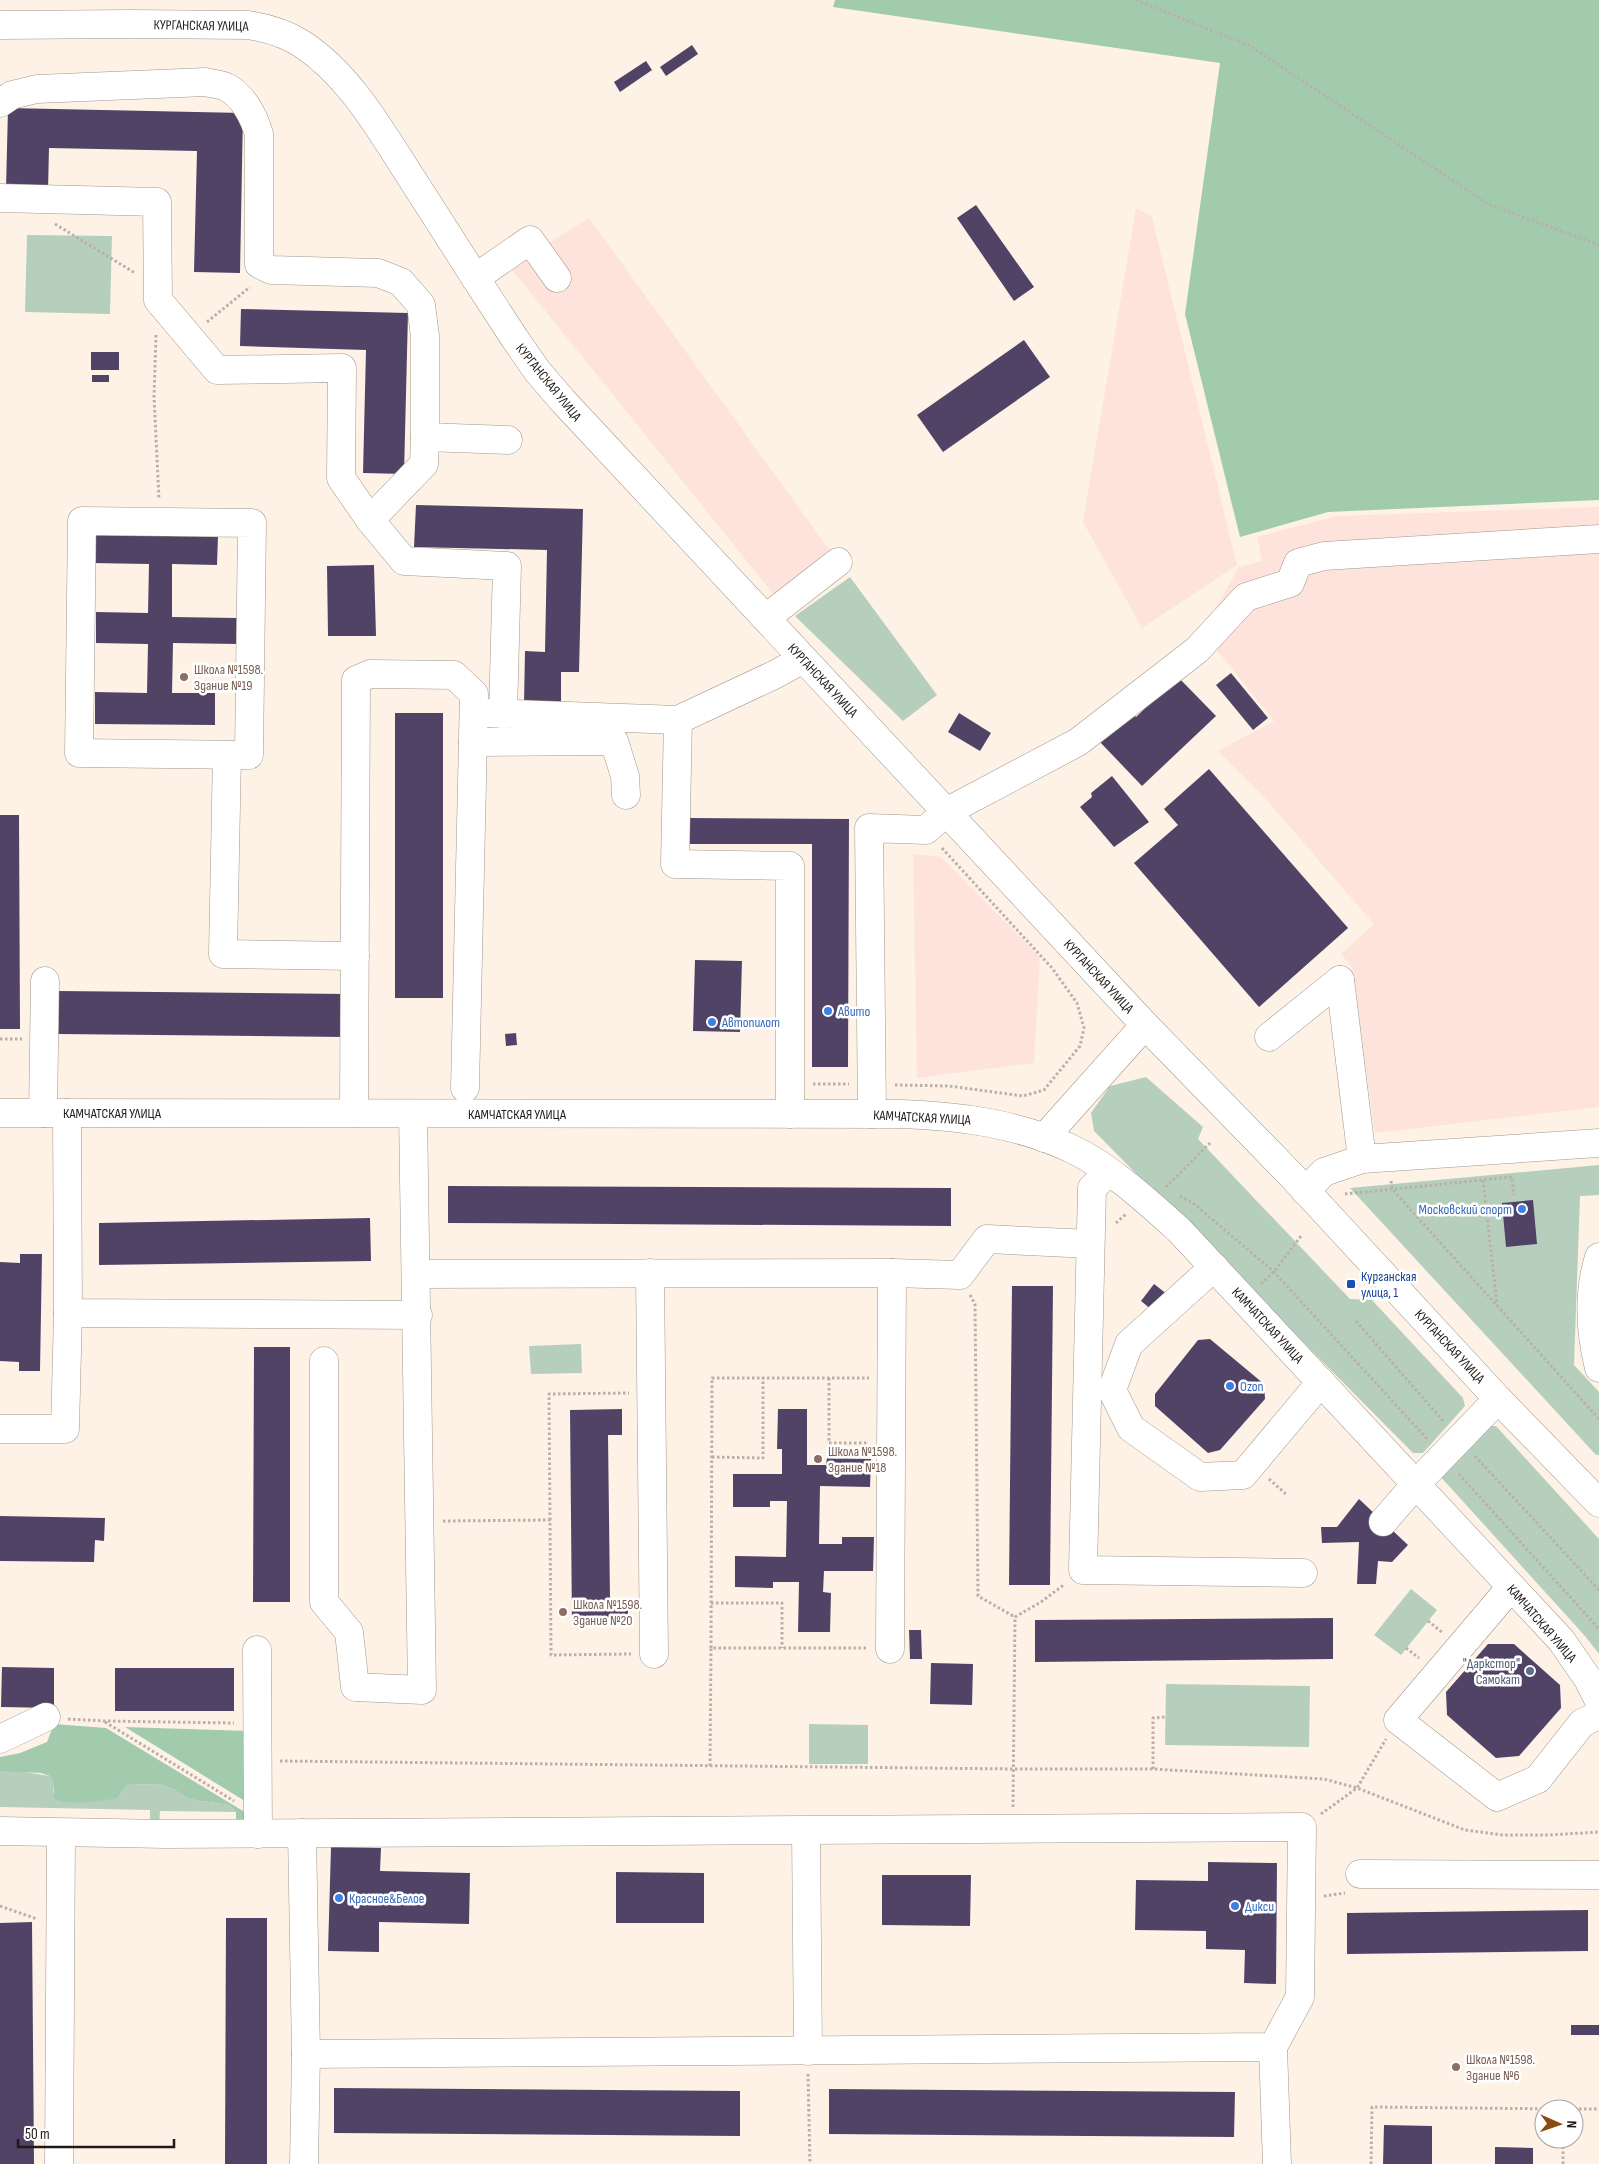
<svg xmlns="http://www.w3.org/2000/svg" width="1599" height="2164" font-family="'Sofia Sans Condensed',sans-serif">
<rect width="100%" height="100%" fill="#fef2e7"/>
<g fill="#fee3dd">
<path d="M1136,208L1152,217L1237,565L1142,628L1083,522Z"/>
<path d="M589,218L831,552L774,595L510,267Z"/>
<path d="M1599,507V1107L1375,1133L1351,966L1341,954L1374,924L1262,795L1218,751L1274,721L1200,629L1214,611L1239,567L1262,561L1257,537L1337,516Z"/>
<path d="M913,854L941,857L1040,957L1034,1063L917,1078Z"/>
</g>
<g fill="#b6cfbd">
<path d="M27,235L112,236L110,314L25,312Z"/>
<path d="M850,577L937,695L903,721L795,616Z"/>
<path d="M1146,1077L1203,1127L1198,1139L1350,1299L1372,1300L1463,1398L1465,1406L1423,1453H1413L1094,1131L1091,1113L1110,1086Z"/>
<path d="M1599,1165V1195L1580,1196L1574,1365L1599,1392V1455H1596L1350,1188Z"/>
<path d="M581,1344L582,1373L531,1374L529,1346Z"/>
<path d="M1483,1426H1496L1599,1539V1654L1585,1636L1439,1475Z"/>
<path d="M1411,1589L1437,1610L1401,1655L1374,1635Z"/>
<path d="M1166,1684L1310,1686L1309,1747L1165,1745Z"/>
<path d="M809,1724L868,1725V1764H809Z"/>
<path d="M12,1770L50,1776L53,1781V1793H121L123,1787L126,1785L159,1784L173,1789L189,1799L229,1805L236,1812L160,1811L159,1826H150V1810L0,1807V1771Z"/>
</g>
<g fill="#a2cbae">
<path d="M835,0H1599V500L1328,512L1240,537L1185,314L1220,63L833,7Z"/>
<path d="M54,1724L106,1728L248,1814V1827H236V1812L229,1805L189,1799L173,1789L159,1784L126,1785L117,1798C102,1801 68,1806 54,1799L53,1781L50,1776L41,1773L0,1771V1757L20,1753L47,1742Z"/>
<path d="M125,1727L248,1731V1803Z"/>
</g>
<g fill="#514366">
<path d="M692,45L698,54L666,76L660,67Z"/>
<path d="M646,61L652,70L620,92L614,82Z"/>
<path d="M8,108L243,113L240,273L194,272L197,151L49,148L48,190L6,189Z"/>
<path d="M976,205L1034,287L1014,301L957,218Z"/>
<path d="M241,309L408,313L404,474L363,473L366,350L240,346Z"/>
<path d="M1024,340L1050,377L943,452L917,415Z"/>
<rect x="91" y="352" width="28" height="18"/>
<rect x="92" y="375" width="17" height="7"/>
<path d="M416,505L583,509L579,672H561V705L524,704L525,651L545,652L547,550L414,547Z"/>
<path d="M92,534L218,536L217,565L172,564V617L237,618V644L173,643L172,693H215V725L95,724V692L147,693L148,644L96,643V612L148,613L149,564L91,563Z"/>
<path d="M374,565L376,636H328L327,566Z"/>
<path d="M1231,673L1268,718L1253,730L1216,685Z"/>
<path d="M1178,677L1216,716L1142,786L1100,742L1131,712L1136,717Z"/>
<rect x="395" y="713" width="48" height="285"/>
<path d="M959,713L991,733L980,751L948,732Z"/>
<path d="M1209,769L1348,928L1259,1007L1134,863L1178,825L1164,809Z"/>
<path d="M1112,776L1149,822L1114,847L1080,807L1092,797L1091,793Z"/>
<path d="M0,815H19L20,1029H0Z"/>
<path d="M688,818L849,819L848,1067H812V844H688Z"/>
<path d="M695,960L742,961L740,1032L693,1031Z"/>
<path d="M59,991L346,994V1037L58,1034Z"/>
<path d="M516,1033L517,1045L506,1046L505,1034Z"/>
<path d="M448,1186L951,1188V1226L448,1223Z"/>
<path d="M1533,1200L1537,1244L1506,1247L1502,1203Z"/>
<path d="M370,1218L371,1261L99,1265V1223Z"/>
<path d="M20,1254H42L40,1371H19V1362L0,1361V1262L20,1263Z"/>
<path d="M1154,1284L1172,1298L1158,1315L1141,1301Z"/>
<path d="M1012,1286H1053L1050,1585H1009Z"/>
<path d="M1210,1339L1264,1384L1265,1399L1220,1450L1208,1453L1155,1406V1394L1198,1340Z"/>
<path d="M254,1347H290V1602H253Z"/>
<path d="M622,1409V1435H608L610,1598H628V1624L572,1625L570,1410Z"/>
<path d="M778,1409H807V1465H826L827,1458L871,1459L870,1487L820,1486L819,1544H842V1537H874L873,1571H824L823,1592L831,1593L830,1632H798L799,1582H773V1588L735,1587V1556L786,1557L787,1501H770V1507H733V1474H782V1449H777Z"/>
<path d="M1359,1499L1408,1545L1392,1562L1378,1561L1376,1584H1357L1359,1542L1322,1543L1321,1527H1337Z"/>
<path d="M0,1516L105,1518L104,1541L95,1540L94,1562L0,1561Z"/>
<path d="M1333,1618V1659L1035,1662V1620Z"/>
<path d="M909,1630H921L922,1659H910Z"/>
<path d="M1488,1644H1514L1560,1685L1561,1708L1519,1756L1496,1758L1447,1715L1446,1692Z"/>
<path d="M931,1663L973,1664L972,1705L930,1704Z"/>
<path d="M2,1667L54,1668V1708L1,1707Z"/>
<rect x="115" y="1668" width="119" height="43"/>
<path d="M331,1847L381,1848L380,1871L470,1873L469,1924L379,1922V1952L328,1951Z"/>
<path d="M1208,1862L1277,1863L1276,1984L1244,1983L1245,1950L1206,1949V1931L1135,1930L1136,1880L1208,1881Z"/>
<path d="M616,1872L704,1873V1923H616Z"/>
<path d="M882,1875H971L970,1926L882,1925Z"/>
<path d="M1588,1910V1951L1347,1954V1913Z"/>
<path d="M226,1918H267V2164H225Z"/>
<path d="M32,1922L34,2164H0V1923Z"/>
<rect x="1571" y="2025" width="28" height="10"/>
<path d="M334,2088L740,2091V2136L334,2133Z"/>
<path d="M829,2089L1235,2092L1234,2137L829,2134Z"/>
<path d="M1384,2125L1432,2126V2164H1383Z"/>
<path d="M1495,2147L1533,2148V2164H1495Z"/>
</g>
<g fill="none" stroke-linecap="round" stroke-linejoin="round">
<defs>
<g id="minor">
<path d="M0,25L131,24L248,25C267,28 285,33 302,44C351,76 382,133 414,182C447,234 481,287 515,339L538,372L563,401L1145,1025L1292,1176L1498,1399L1599,1503"/>
<path d="M0,103L12,95L37,89L206,82C212,84 220,84 226,87C243,95 254,117 259,134V264L271,270L378,273L401,282L421,305L425,336V437L508,440"/>
<path d="M0,198L157,202L158,300L217,370L342,368L341,478L370,520L404,561L507,566L503,714"/>
<path d="M475,278L530,240L557,278"/>
<path d="M370,520L424,464L425,437"/>
<path d="M82,521L252,523L249,755L79,753Z"/>
<path d="M766,618L838,562"/>
<path d="M485,713L678,720L776,674L803,659"/>
<path d="M678,720L675,864L790,866V1114"/>
<path d="M473,742L614,741L625,776L626,795"/>
<path d="M227,755L223,954L355,956"/>
<path d="M1340,980L1362,1159"/>
<path d="M1269,1037L1340,980"/>
<path d="M0,1113L902,1114C961,1116 1019,1124 1072,1149C1110,1167 1148,1202 1179,1230L1561,1640L1588,1679L1599,1701"/>
<path d="M43,1113L45,981"/>
<path d="M67,1113L68,1313L418,1315"/>
<path d="M354,1113L356,680L370,674L454,675L474,694L465,1088"/>
<path d="M872,1114L869,828L926,830L946,812L1078,742L1197,650L1246,597L1290,583L1298,563L1324,556L1599,539"/>
<path d="M1044,1138L1145,1025"/>
<path d="M1109,1172L1092,1188L1083,1570L1303,1573"/>
<path d="M1305,1191L1324,1172L1362,1159L1599,1143"/>
<path d="M1599,1257C1588,1293 1590,1332 1599,1368"/>
<path d="M1214,1267L1129,1344L1112,1390L1131,1428L1200,1477L1243,1475L1321,1382"/>
<path d="M650,1273L654,1654"/>
<path d="M417,1274L892,1273L960,1275L987,1239L1090,1244"/>
<path d="M324,1361V1602L349,1632L355,1687L422,1690L413,1114"/>
<path d="M0,1429H65L68,1313"/>
<path d="M1383,1522L1416,1484L1498,1399"/>
<path d="M1511,1587L1398,1720L1497,1797L1538,1779L1582,1723L1599,1715"/>
<path d="M890,1649L892,1273"/>
<path d="M257,1650L258,1834"/>
<path d="M0,1739L46,1717"/>
<path d="M0,1831L166,1834L1302,1827L1300,1997L1273,2047L306,2054"/>
<path d="M806,1831L808,2051"/>
<path d="M302,1833L306,2054L304,2164"/>
<path d="M1360,1874L1599,1875"/>
<path d="M1273,2047L1277,2164"/>
<path d="M59,2164L61,1833"/>
</g>
</defs>
<use href="#minor" stroke="#a1968c" stroke-width="29"/>
<g stroke="#bab0a8" stroke-width="3" stroke-dasharray="2.5 2.5" stroke-linecap="butt">
<path d="M1136,0L1250,46L1488,204L1599,245"/>
<path d="M55,224L135,273"/>
<path d="M207,322L250,287"/>
<path d="M156,335L154,397L159,499"/>
<path d="M0,1039H22"/>
<path d="M813,1084H849"/>
<path d="M895,1085L949,1086L1023,1096L1044,1090L1080,1046L1084,1028L1077,1003L1052,968L941,847"/>
<path d="M1483,1180L1497,1305"/>
<path d="M1391,1181L1392,1189L1599,1419"/>
<path d="M1166,1187L1210,1143"/>
<path d="M1345,1194L1512,1177L1514,1195"/>
<path d="M1180,1196L1193,1203L1274,1272L1428,1440"/>
<path d="M1116,1223L1126,1214"/>
<path d="M1261,1284L1274,1272L1301,1236"/>
<path d="M970,1295L975,1304L978,1596L1015,1617"/>
<path d="M1356,1321L1444,1422"/>
<path d="M829,1378V1443H868"/>
<path d="M1475,1456L1599,1590"/>
<path d="M712,1457L763,1458V1378"/>
<path d="M1459,1474L1599,1629"/>
<path d="M1269,1479L1287,1495"/>
<path d="M550,1520L549,1394L629,1393"/>
<path d="M443,1521L550,1520L551,1655L631,1654"/>
<path d="M711,1603H782V1648"/>
<path d="M1428,1621L1443,1633"/>
<path d="M866,1648H711L712,1378H869"/>
<path d="M1406,1648L1419,1658"/>
<path d="M68,1719L105,1721L234,1723"/>
<path d="M105,1722L234,1801"/>
<path d="M280,1761L1014,1769H1153L1324,1779L1357,1788L1465,1830L1503,1835H1549L1599,1832"/>
<path d="M710,1766L711,1648"/>
<path d="M1153,1769V1718L1165,1717"/>
<path d="M1013,1807L1015,1617L1041,1602L1065,1584"/>
<path d="M1321,1814L1357,1788L1386,1739"/>
<path d="M1324,1896L1345,1893"/>
<path d="M0,1906L37,1919"/>
<path d="M808,2074L810,2164"/>
<path d="M1564,2109H1599"/>
<path d="M1371,2164L1372,2107L1564,2109"/>
<path d="M1563,2164V2139"/>
</g>
<use href="#minor" stroke="#fff" stroke-width="28"/>
</g>
<g fill="#8d6e63" stroke="#fff" stroke-width="2">
<circle cx="184" cy="677" r="5"/>
<circle cx="818" cy="1459" r="5"/>
<circle cx="563" cy="1612" r="5"/>
<circle cx="1456" cy="2067" r="5"/>
</g>
<g fill="#3f7fe0" stroke="#fff" stroke-width="2">
<circle cx="828" cy="1011" r="5"/>
<circle cx="712" cy="1022" r="5"/>
<circle cx="1522" cy="1209" r="5"/>
<circle cx="1230" cy="1386" r="5"/>
<circle cx="339" cy="1898" r="5"/>
<circle cx="1235" cy="1906" r="5"/>
</g>
<rect fill="#1a4fb4" stroke="#fff" stroke-width="2" x="1346" y="1279" width="10" height="10" rx="2.5"/>
<circle fill="#5c6f8a" stroke="#fff" stroke-width="2" cx="1530" cy="1671" r="5"/>
<g text-anchor="middle" stroke-width="5" stroke-linejoin="round" paint-order="stroke">
<g font-size="14" fill="#1f1a17" stroke="#fff">
<text transform="translate(201 25) rotate(1)" y="5">КУРГАНСКАЯ УЛИЦА</text>
<text transform="translate(549 382) rotate(51)" y="5">КУРГАНСКАЯ УЛИЦА</text>
<text transform="translate(823 680) rotate(47)" y="5">КУРГАНСКАЯ УЛИЦА</text>
<text transform="translate(1099 976) rotate(47)" y="5">КУРГАНСКАЯ УЛИЦА</text>
<text x="112" y="1118">КАМЧАТСКАЯ УЛИЦА</text>
<text x="517" y="1119">КАМЧАТСКАЯ УЛИЦА</text>
<text transform="translate(922 1117) rotate(3)" y="5">КАМЧАТСКАЯ УЛИЦА</text>
<text transform="translate(1268 1325) rotate(47)" y="5">КАМЧАТСКАЯ УЛИЦА</text>
<text transform="translate(1450 1346) rotate(47)" y="5">КУРГАНСКАЯ УЛИЦА</text>
<text transform="translate(1542 1623) rotate(49)" y="5">КАМЧАТСКАЯ УЛИЦА</text>
</g>
<g font-size="14" fill="#785e54" stroke="#fff" text-anchor="start">
<text x="194" y="674">Школа №1598.<tspan x="194" dy="16">Здание №19</tspan></text>
<text x="828" y="1456">Школа №1598.<tspan x="828" dy="16">Здание №18</tspan></text>
<text x="573" y="1609">Школа №1598.<tspan x="573" dy="16">Здание №20</tspan></text>
<text x="1466" y="2064">Школа №1598.<tspan x="1466" dy="16">Здание №6</tspan></text>
</g>
<g font-size="14" fill="#366cbe" stroke="#fff" text-anchor="start">
<text x="838" y="1016">Авито</text>
<text x="722" y="1027">Автопилот</text>
<text x="1512" y="1214" text-anchor="end">Московский спорт</text>
<text x="1240" y="1391">Ozon</text>
<text x="349" y="1903">Красное&amp;Белое</text>
<text x="1245" y="1911">Дикси</text>
</g>
<g font-size="14" fill="#164399" stroke="#fff" text-anchor="start">
<text x="1361" y="1281">Курганская<tspan x="1361" dy="16">улица, 1</tspan></text>
</g>
<g font-size="14" fill="#4e5e75" stroke="#fff" text-anchor="end">
<text x="1520" y="1668">"Даркстор"<tspan x="1520" dy="16">Самокат</tspan></text>
</g>
</g>
<g transform="translate(1559 2124) rotate(92)"><circle r="24" fill="#ffffff" stroke="#a5a3a2"/>
<path d="M0-4L9 19L0 12L-9 19Z" fill="#8b4c11"/>
<text y="-8" font-size="14" font-weight="bold" text-anchor="middle" fill="#1f1a17">N</text>
</g>
<path d="M18 2139v8h156v-8" fill="none" stroke="#1f1a17" stroke-width="2.5"/>
<text x="25" y="2139" font-size="15" fill="#1f1a17" stroke="#ffffff" stroke-width="4" paint-order="stroke">50 m</text>
</svg>
